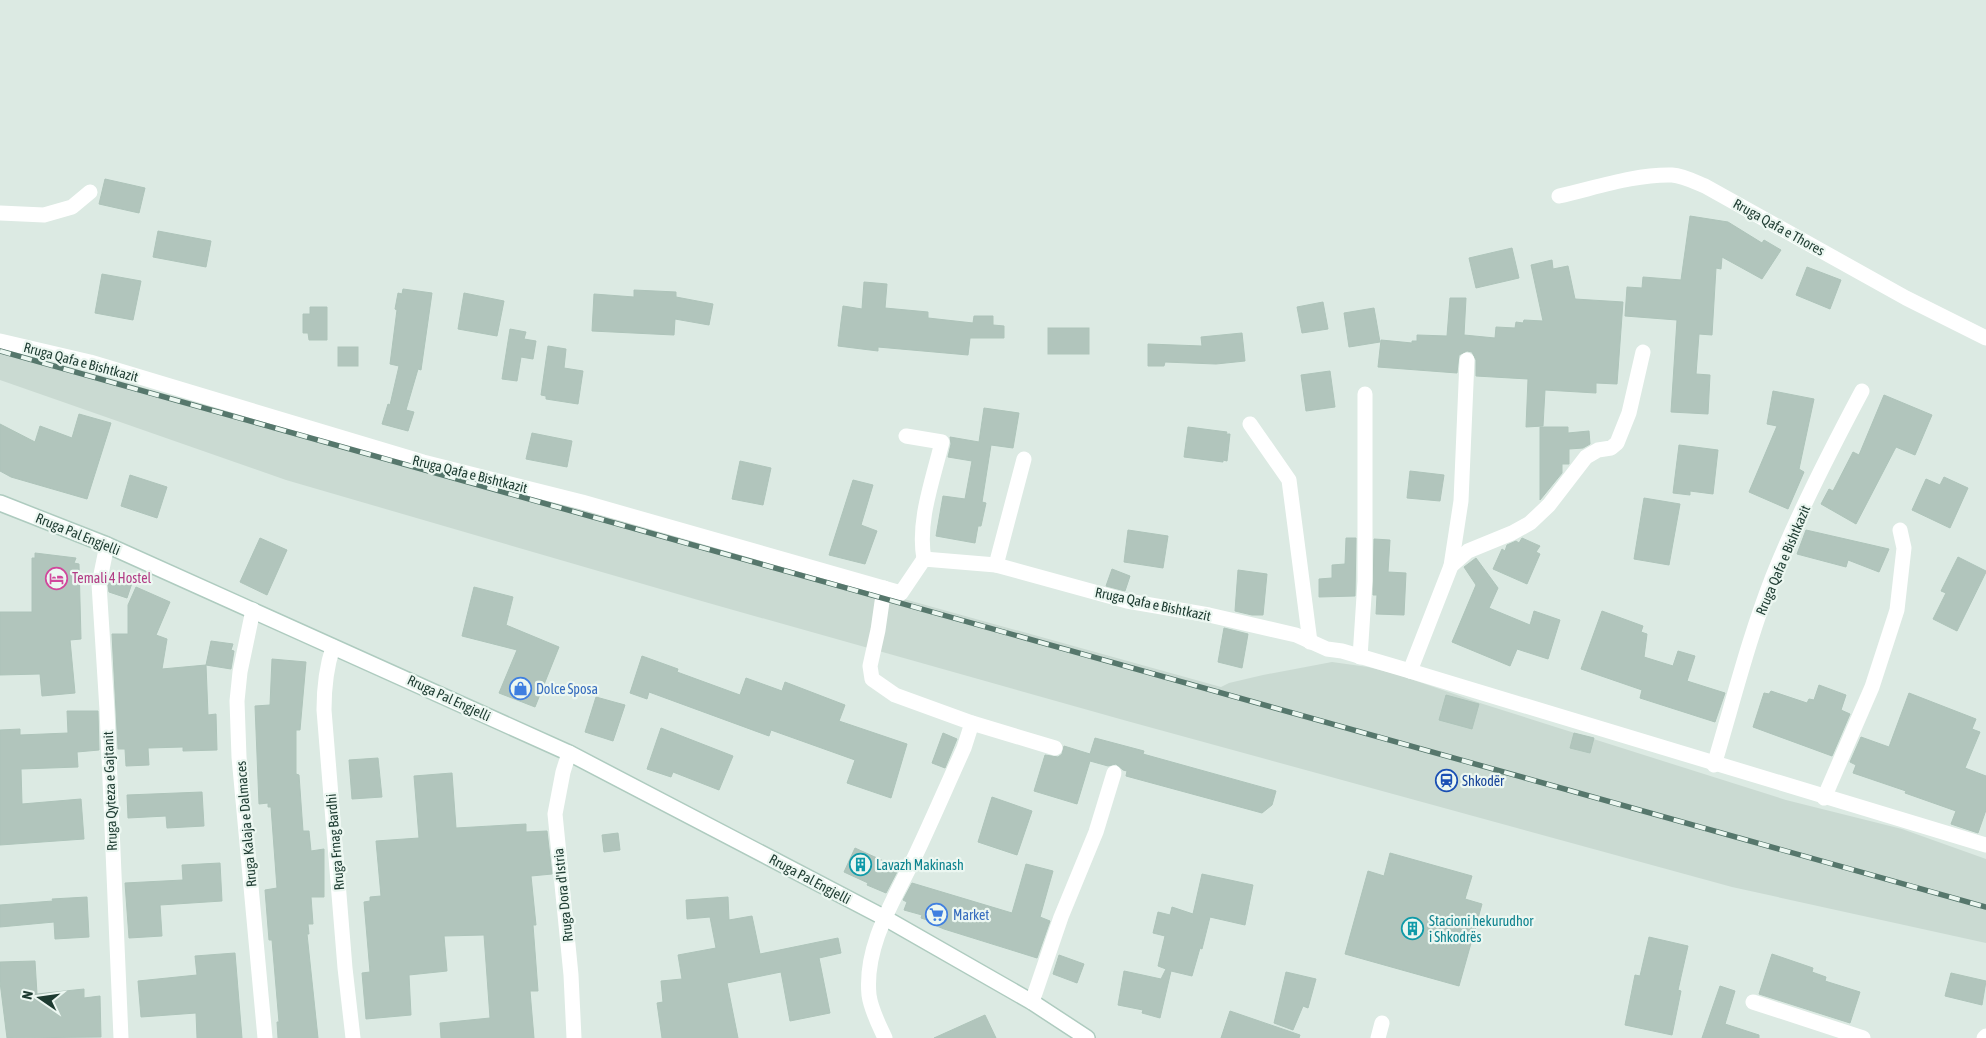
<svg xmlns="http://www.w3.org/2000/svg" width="1986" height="1038" font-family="'Asap Condensed',sans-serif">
<rect width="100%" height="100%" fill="#dceae3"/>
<path fill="#cadad2" d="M0,348L1221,687L1229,683L1263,675L1332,662L1368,667L1396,674L1483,704L1786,800L1902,829L1986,859V943L1732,887L1127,721L705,602L286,480L0,380Z"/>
<g fill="#b1c5bc" stroke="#aec4ba">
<path d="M105,179L145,188L139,213L99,204Z"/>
<path d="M1690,216L1728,222L1762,243L1764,240L1781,250L1762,279L1722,257L1721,269L1716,268L1712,335L1699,334L1696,374L1710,375L1708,414L1671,412L1677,320L1625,316L1627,287L1642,288L1643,277L1681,280Z"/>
<path d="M158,231L211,241L206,267L153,257Z"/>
<path d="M1512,248L1519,278L1476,288L1469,258Z"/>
<path d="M1552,260L1553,269L1568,266L1575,299L1623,302L1617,384L1596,383V393L1545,390L1543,426L1526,427L1528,379L1476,376V360L1472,352L1467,351L1459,355L1457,373L1378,367L1381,340L1412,343V341H1417V335L1447,336L1450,298H1466L1464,335L1495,338L1496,327L1515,328L1516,322L1523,323L1524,320L1543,321L1531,265Z"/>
<path d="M1807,267L1841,280L1830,309L1796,295Z"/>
<path d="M102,274L141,281L133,320L95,313Z"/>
<path d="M864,282L887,284L885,308L928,312V318L973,323L974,316H993V325L1004,326V338H970L968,355L878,347V351L838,346L843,306L862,309Z"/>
<path d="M403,289L432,293L421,370L418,369L406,410L414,412L408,431L382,424L388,404L390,405L399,366L390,364L397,310L395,309L398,293L402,294Z"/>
<path d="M634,290L676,292V297L713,304L709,325L675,319L674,335L592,331L594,294L634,297Z"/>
<path d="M464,293L504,301L497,336L458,329Z"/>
<path d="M1323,302L1328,329L1302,333L1297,307Z"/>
<path d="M310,307H327V340H309L308,333H303V314H310Z"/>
<path d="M1374,308L1380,342L1349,347L1344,313Z"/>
<rect x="1048" y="328" width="41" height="26"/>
<path d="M510,329L526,332L524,339L536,341L533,359L521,357L517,381L502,379Z"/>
<path d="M1242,333L1245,361L1216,364L1165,362L1164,366H1148V344L1202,346L1201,337Z"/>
<path d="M548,346L566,349L564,368L583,371L578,404L546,399V396L541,395Z"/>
<rect x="338" y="347" width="20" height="19"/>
<path d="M1330,371L1335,407L1306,411L1301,375Z"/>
<path d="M1773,391L1814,399L1799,469L1804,472L1788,509L1749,492L1777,426L1767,424Z"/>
<path d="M1884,395L1932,415L1915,455L1896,447L1856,524L1821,504L1829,489L1833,491L1853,452L1859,455Z"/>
<path d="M984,408L1019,413L1013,448L991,445L982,502L986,503L981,526H978L975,543L936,536L943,496L965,499L972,461L948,457L951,444L950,437L979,442Z"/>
<path d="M79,414L111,423L87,499L11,477L0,471V424L35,442L40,426L72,438Z"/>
<path d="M1188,427L1227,432L1226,434H1230L1227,461L1223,460V462L1184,457Z"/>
<path d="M1540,427H1568V433L1589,431L1590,444L1583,448L1569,449V464H1562V473L1540,500Z"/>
<path d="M532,433L572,441L567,467L526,459Z"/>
<path d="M1679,445L1718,450L1713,494L1690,491V495L1673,493Z"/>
<path d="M740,461L771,468L763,505L732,499Z"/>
<path d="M1410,471L1444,475L1440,501L1407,498Z"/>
<path d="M130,475L167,487L157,518L121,506Z"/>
<path d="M1944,477L1968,488L1950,528L1912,510L1926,479L1940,485Z"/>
<path d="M853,480L873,485L861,525L877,531L865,564L829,555Z"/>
<path d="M1644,498L1680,504L1669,565L1634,559Z"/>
<path d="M1128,530L1168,536L1163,568L1124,562Z"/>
<path d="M1806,530L1889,549L1879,572L1848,560L1846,567L1797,554Z"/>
<path d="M260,538L287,550L267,595L240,582Z"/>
<path d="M1346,538H1356L1355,596L1319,597V579L1332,578V565L1345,564Z"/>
<path d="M1522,538L1540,546L1536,552L1540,554L1527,584L1493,569L1502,549L1505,551L1507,545L1516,541L1519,543Z"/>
<path d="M1374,539L1390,540L1388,572L1406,573L1404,615L1376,614L1377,595H1373Z"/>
<path d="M35,553L76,558L74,563L79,564L81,639L70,640L75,693L42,696L40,674L0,675V612H32V558H35Z"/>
<path d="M1958,557L1986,571V572L1957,631L1933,619L1946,593L1941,591Z"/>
<path d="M1476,558L1498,588L1489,608L1530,625L1534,611L1560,620L1548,659L1517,649L1510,666L1452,642L1476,585L1464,567Z"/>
<path d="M1112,569L1130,576L1125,591L1106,586Z"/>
<path d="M1238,570L1267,574L1263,615H1252L1235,611Z"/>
<path d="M111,575L132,583L127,598L109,592L108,585Z"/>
<path d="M136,587L170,602L156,635L167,639L162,669L206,665L208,715L216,714L217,750L183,751V747L148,748L149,765L126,766L125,749H118L112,634H128V605Z"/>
<path d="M474,587L513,597L506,625L559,647L535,707L499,693L517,650L462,636Z"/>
<path d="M1602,611L1643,626L1641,632L1647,634L1644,657L1673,666L1678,651L1695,656L1687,681L1725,693L1715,722L1640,698L1642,690L1581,669Z"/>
<path d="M1224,628L1248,634L1242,668L1218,662Z"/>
<path d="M211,641L233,644L231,650L234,651L231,669L206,665Z"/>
<path d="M642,656L678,669L677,672L740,695L746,678L782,691L785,682L845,705L839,721L907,744L891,798L847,783L855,760L771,730L769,736L649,692L647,699L630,693Z"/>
<path d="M272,659L306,662L300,730H296V774L299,775L303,831H309L311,851L324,849V897H311L313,924H308L309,934H307L318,1038H278L277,1022H279L272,940H269L265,890L277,888L271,807H268V803L259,804L255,706L270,705Z"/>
<path d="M1819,685L1846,695L1841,710L1850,714L1832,756L1753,727L1764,693L1769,694L1771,691L1807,703L1809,699L1814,700Z"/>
<path d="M1909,693L1976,719L1972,729L1980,732L1965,768L1986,776V810L1978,833L1951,824L1956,811L1905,793L1906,791L1853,773L1856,765L1850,762L1861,737L1889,747Z"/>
<path d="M1446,695L1479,704L1472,729L1439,720Z"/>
<path d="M596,697L625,705L613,741L585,732Z"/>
<path d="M67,711H98L99,750L77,752L78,767L21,769L22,804L81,799L84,839L0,845V730L20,729V735L68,733Z"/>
<path d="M661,728L733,756L719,790L673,772L671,777L647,769Z"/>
<path d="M943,733L957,739L945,768L932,763Z"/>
<path d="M1574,733L1594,738L1590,753L1570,748Z"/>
<path d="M1095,738L1144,751L1143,754L1276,791L1272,805L1262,813L1126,776L1127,771L1123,770L1116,764L1108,766L1090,761L1077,804L1034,791L1045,755L1058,757L1062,754L1064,746L1090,754Z"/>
<path d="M378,758L382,797L352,799L349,760Z"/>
<path d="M452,773L456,828L526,824V832L547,831L552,874L531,876L536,925H533L538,991H530L534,1038H441L440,1023L490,1018L484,935L444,936L447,971L409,975L411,1015L366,1019L362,973L370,972L364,902L370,901V897L381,896L376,841L419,838L414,776Z"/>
<path d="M202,792L204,826L167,828L166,816L128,818L127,795Z"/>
<path d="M992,797L1032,811L1017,855L978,842Z"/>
<path d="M618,833L620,850L604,852L602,835Z"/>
<path d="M855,848L899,868L886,893L867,885L868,883L844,872Z"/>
<path d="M1390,853L1472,876L1465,899L1482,904L1459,986L1345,954L1368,871L1384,876Z"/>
<path d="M220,863L222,901L160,905L162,936L129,938L125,883L183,880L182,865Z"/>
<path d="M1026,864L1053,871L1040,917L1050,921L1037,958L944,929L932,924L933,922L921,918L922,915L904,910L907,902L903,900L912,883L1012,913Z"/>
<path d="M1202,874L1253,885L1245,925L1210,917L1202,949L1200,948L1192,976L1171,971L1160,1018L1142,1013L1143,1010L1118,1005L1124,971L1161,979L1166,969L1158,966L1165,936L1153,933L1158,912L1170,915L1172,907L1193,914Z"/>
<path d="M87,897L89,937L55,939L54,922L0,927V905L53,901L52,899Z"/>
<path d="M728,897L729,920L752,916L760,954L838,938L841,953L819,958L830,1013L790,1021L781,972L727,983L738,1038H662L657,1003L663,1002L661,981L682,979L678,955L716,948L710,917L687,919L686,900Z"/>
<path d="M1649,937L1688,946L1678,990L1681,991L1672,1035L1625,1025L1635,975L1640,976Z"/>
<path d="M235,953L242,1038H197L196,1013L141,1017L138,981L197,975L195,956Z"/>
<path d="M1772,954L1813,968L1812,972L1826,977L1825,981L1860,992L1850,1023L1759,994Z"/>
<path d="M1059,955L1084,964L1077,983L1053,974Z"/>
<path d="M35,961L37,994L84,989V998L100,996L101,1037L7,1038L0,982V962Z"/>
<path d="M1286,972L1316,979L1308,1008L1303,1006L1293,1030L1274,1023Z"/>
<path d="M1951,973L1986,981L1982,1005L1945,996Z"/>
<path d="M1720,986L1735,991L1725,1024L1759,1035V1038H1702Z"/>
<path d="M1230,1011L1300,1035L1299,1038H1221Z"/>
<path d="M985,1015L996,1038H934Z"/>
</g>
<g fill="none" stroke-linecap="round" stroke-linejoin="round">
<defs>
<path id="secondary" d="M0,503L107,545L569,753L885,918L1032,1002L1087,1038"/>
</defs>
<use href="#secondary" stroke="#aecbbf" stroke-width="18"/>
<g stroke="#fff" stroke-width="15">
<path d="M1559,196C1595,188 1635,174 1672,175C1684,176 1695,182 1705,186L1906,298L1986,338"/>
<path d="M0,213L44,215L72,207L90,192"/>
<path d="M0,341L90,362L423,462L582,502L901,593L924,559L996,565L1127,601L1209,615L1296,635L1327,649L1342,651L1410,671L1986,845"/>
<path d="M1250,424L1289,480L1310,642"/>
<path d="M906,436L942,442C933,480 917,521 924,559"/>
<path d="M107,545L99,584L107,710L121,1038"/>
<path d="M996,565L1024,459"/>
<path d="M1451,566L1461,501L1467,360"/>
<path d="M884,588L878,630L870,666L872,679L895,695L972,723"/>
<path d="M253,610L240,672L237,701L239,757L265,1038"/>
<path d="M333,647C326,668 324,687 324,710L345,968L353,1038"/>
<path d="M1360,657L1365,581V394"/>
<path d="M1410,671L1451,566L1468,551L1512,533L1530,523L1549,505L1586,457L1598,450L1611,448L1617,443L1629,413L1643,352"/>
<path d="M569,753L563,772L555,814L571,975L574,1038"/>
<path d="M1714,765C1733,702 1749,637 1773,576C1798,513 1830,451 1862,391"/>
<path d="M1824,798L1872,687L1897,610L1904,548L1900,530"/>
<path d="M1032,1002L1061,917L1096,832L1114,773"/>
<path d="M1753,1002L1863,1038"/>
<path d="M885,1038C879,1025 871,1010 869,995C864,944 896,897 917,852C933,818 948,783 964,748L972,723L1055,748"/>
<path d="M1378,1038L1382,1023"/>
<path d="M1984,1038L1986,1036"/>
</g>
<use href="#secondary" stroke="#fff" stroke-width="15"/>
<defs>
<path id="rail" d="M0,351L1986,907"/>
</defs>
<use href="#rail" stroke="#56776c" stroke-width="5.5"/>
<use href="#rail" stroke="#ecf7f1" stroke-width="4" stroke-dasharray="11" stroke-linecap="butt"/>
</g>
<defs>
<symbol id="hotel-ring" viewBox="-11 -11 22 22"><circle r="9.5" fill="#ecf7f1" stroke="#d1479c" stroke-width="1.5"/><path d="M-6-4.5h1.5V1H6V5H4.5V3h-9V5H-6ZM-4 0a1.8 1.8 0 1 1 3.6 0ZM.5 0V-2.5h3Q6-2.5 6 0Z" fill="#d1479c"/></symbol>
<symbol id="shop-ring" viewBox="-11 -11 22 22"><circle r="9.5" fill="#ecf7f1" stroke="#3f7fe0" stroke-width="1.5"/><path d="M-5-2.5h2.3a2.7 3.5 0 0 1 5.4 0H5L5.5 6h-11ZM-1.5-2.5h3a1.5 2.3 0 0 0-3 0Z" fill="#3f7fe0"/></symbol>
<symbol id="station-ring" viewBox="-11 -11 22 22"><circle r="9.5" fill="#ecf7f1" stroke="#1a4fb4" stroke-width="1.5"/><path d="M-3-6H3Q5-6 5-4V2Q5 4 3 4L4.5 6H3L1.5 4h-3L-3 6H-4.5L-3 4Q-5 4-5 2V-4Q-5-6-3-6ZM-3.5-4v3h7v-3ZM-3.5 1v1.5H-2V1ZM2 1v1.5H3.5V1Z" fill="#1a4fb4"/></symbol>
<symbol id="building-ring" viewBox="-11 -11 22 22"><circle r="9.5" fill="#ecf7f1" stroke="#0f9aa8" stroke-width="1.5"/><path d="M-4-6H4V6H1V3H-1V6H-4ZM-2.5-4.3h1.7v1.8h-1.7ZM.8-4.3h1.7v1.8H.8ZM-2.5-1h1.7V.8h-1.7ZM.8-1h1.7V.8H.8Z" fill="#0f9aa8"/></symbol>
<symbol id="supermarket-ring" viewBox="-11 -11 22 22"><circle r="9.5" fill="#ecf7f1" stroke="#3f7fe0" stroke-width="1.5"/><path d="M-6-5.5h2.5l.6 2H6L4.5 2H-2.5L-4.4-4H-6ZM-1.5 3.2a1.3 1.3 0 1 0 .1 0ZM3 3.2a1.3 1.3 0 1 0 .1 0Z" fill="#3f7fe0"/></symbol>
</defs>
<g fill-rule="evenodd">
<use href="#hotel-ring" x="44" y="566" width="25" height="25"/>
<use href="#shop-ring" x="508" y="676" width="25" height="25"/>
<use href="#station-ring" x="1434" y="768" width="25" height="25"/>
<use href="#building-ring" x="848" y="852" width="25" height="25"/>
<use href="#supermarket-ring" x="924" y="902" width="25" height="25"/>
<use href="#building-ring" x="1400" y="916" width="25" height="25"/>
</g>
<g text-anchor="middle" stroke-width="4.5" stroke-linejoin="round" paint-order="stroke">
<g font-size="14" fill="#1d3b31" stroke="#ecf7f1">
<text transform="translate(1779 227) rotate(29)" y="5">Rruga Qafa e Thores</text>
<text transform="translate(81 362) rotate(15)" y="5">Rruga Qafa e Bishtkazit</text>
<text transform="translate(470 474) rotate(14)" y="5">Rruga Qafa e Bishtkazit</text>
<text transform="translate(78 534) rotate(22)" y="5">Rruga Pal Engjelli</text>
<text transform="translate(1783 560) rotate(-67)" y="5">Rruga Qafa e Bishtkazit</text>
<text transform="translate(1153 604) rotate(12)" y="5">Rruga Qafa e Bishtkazit</text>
<text transform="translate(449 698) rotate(25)" y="5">Rruga Pal Engjelli</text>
<text transform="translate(110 791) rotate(-92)" y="5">Rruga Qyteza e Gajtanit</text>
<text transform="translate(246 824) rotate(-95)" y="5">Rruga Kalaja e Dalmaces</text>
<text transform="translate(335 842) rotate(-95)" y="5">Rruga Frnag Bardhi</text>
<text transform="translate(810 879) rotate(28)" y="5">Rruga Pal Engjelli</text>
<text transform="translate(563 895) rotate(-96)" y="5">Rruga Dora d'Istria</text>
</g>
<g font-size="14" fill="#b23c85" stroke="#ecf7f1" text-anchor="start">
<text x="72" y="583">Temali 4 Hostel</text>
</g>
<g font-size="14" fill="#366cbe" stroke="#ecf7f1" text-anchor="start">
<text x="536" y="694">Dolce Sposa</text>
<text x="953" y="920">Market</text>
</g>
<g font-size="14" fill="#164399" stroke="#ecf7f1" text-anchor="start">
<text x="1462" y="786">Shkodër</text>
</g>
<g font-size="14" fill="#0d838f" stroke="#ecf7f1" text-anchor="start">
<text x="876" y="870">Lavazh Makinash</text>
<text x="1429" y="926">Stacioni hekurudhor<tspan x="1429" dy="16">i Shkodrës</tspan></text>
</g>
</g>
<g transform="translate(40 998) rotate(283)" stroke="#ecf7f1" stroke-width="4" paint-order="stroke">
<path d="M0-4L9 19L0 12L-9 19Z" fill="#1d3b31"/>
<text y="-8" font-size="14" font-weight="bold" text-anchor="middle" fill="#1d3b31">N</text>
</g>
</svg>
